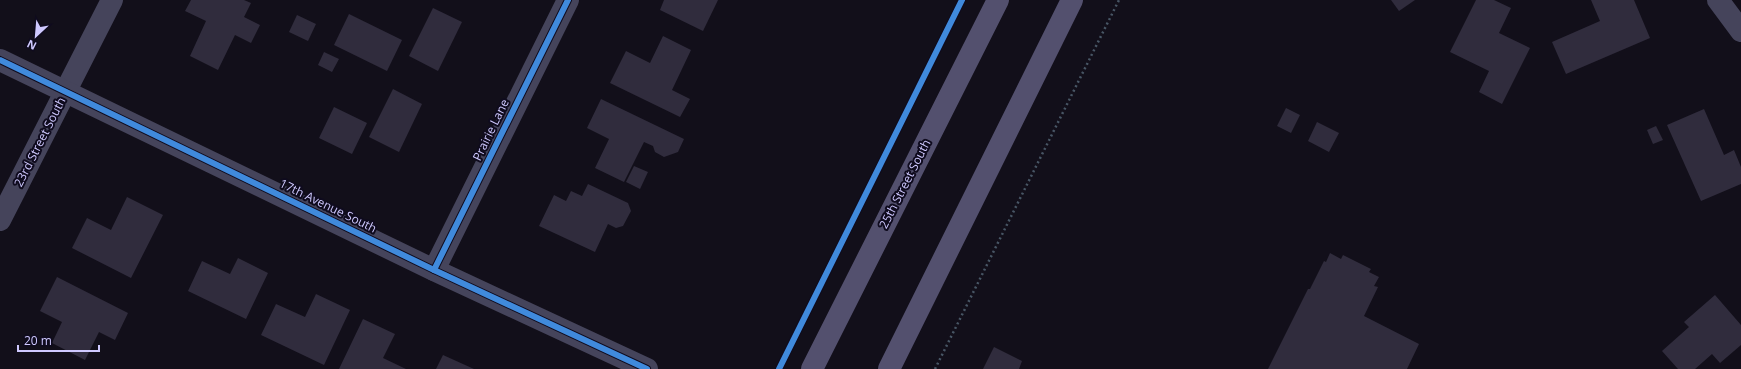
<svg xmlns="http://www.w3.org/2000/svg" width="1741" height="369" font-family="'Open Sans',sans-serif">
<rect width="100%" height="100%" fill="#120f1a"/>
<g fill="#302c3d">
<path d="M191,0H244L251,3L244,17L260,25L251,43L235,35L218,70L190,56L206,21L185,11Z"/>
<path d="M664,0H718L703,31L660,10Z"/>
<path d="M1391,0H1415L1399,11Z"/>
<path d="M1476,0H1494L1511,8L1499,33L1530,48L1502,104L1479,92L1489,71L1450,52Z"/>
<path d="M1591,0H1634L1650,38L1566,74L1552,42L1600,21Z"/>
<path d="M433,8L462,22L438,71L409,56Z"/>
<path d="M349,14L402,40L387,71L334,45Z"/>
<path d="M297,15L316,24L308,41L289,32Z"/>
<path d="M663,36L691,50L672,90L690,99L680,117L610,83L626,51L650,63Z"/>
<path d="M324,52L339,59L332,72L318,65Z"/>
<path d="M393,89L422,104L399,152L369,137Z"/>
<path d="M601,99L684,139L678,152L664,157L655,152L653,146L644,142L624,182L595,168L609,139L587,128Z"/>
<path d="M334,107L367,123L352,154L319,138Z"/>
<path d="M1286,108L1300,115L1291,133L1277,126Z"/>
<path d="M1704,109L1724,155L1734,150L1741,167V184L1701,201L1667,125Z"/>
<path d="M1317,122L1339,133L1329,152L1308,141Z"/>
<path d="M1656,126L1663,140L1653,144L1647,130Z"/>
<path d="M634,166L648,172L640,189L626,182Z"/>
<path d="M588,184L628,203L631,211L623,226L616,228L608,224L595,252L539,226L554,195L566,201L571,191L582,196Z"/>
<path d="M127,197L163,215L131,278L72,248L87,218L111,230Z"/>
<path d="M1330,253L1341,259L1343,255L1371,269L1369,272L1379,277L1374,286L1378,287L1364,316L1419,344L1407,369H1268L1308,289H1310L1324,261L1326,262Z"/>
<path d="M238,258L268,273L246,319L188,291L202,261L230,274Z"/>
<path d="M57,277L128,313L115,340L99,332L85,360L52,343L62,322L40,311Z"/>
<path d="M316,294L350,310L324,365L261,335L276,304L305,317Z"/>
<path d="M1715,295L1741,325V345L1720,363L1712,354L1695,369H1678L1662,351L1689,327L1684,322Z"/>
<path d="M363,319L395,334L383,358L406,369H339Z"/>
<path d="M994,347L1022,361L1019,369H983Z"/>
<path d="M443,355L474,369H436Z"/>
</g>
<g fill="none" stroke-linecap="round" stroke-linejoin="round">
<path stroke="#485665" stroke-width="2.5" stroke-dasharray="2 3" stroke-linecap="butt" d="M935,369L1119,0"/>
<g stroke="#45445b" stroke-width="22">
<path d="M1718,0L1741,31"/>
<path d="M0,220L112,0"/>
<path d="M434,270L568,0"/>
</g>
<path stroke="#45445b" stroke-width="22" d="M0,60L434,270L647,369"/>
<g stroke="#53506e" stroke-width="22">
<path d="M812,369L998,0"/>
<path d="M889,369L1072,0"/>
</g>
<defs>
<g id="cycleway">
<path d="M0,60L434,270L647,369"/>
<path d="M434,270L568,0"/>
<path d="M779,369L962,0"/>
</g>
</defs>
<use href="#cycleway" stroke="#0f0b1e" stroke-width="8"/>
<use href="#cycleway" stroke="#408adc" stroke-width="6"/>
</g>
<g text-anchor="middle" stroke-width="4" stroke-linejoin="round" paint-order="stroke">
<g font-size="12" fill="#cfc9ff" stroke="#0f0b1e">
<text transform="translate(491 130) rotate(-64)" y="4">Prairie Lane</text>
<text transform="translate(40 142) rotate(-63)" y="4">23rd Street South</text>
<text transform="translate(905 184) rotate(-63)" y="4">25th Street South</text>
<text transform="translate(328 206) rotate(26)" y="4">17th Avenue South</text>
</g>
</g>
<g transform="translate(36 36) rotate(206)" stroke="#0f0b1e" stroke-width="3" paint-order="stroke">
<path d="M0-3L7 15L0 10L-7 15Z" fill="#cfc9ff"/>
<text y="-6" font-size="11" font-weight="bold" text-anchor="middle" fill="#cfc9ff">N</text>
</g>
<path d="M18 345v6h81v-6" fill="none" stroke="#cfc9ff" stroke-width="2"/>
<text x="24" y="345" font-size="12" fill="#cfc9ff" stroke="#0f0b1e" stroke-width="3" paint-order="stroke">20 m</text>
</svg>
